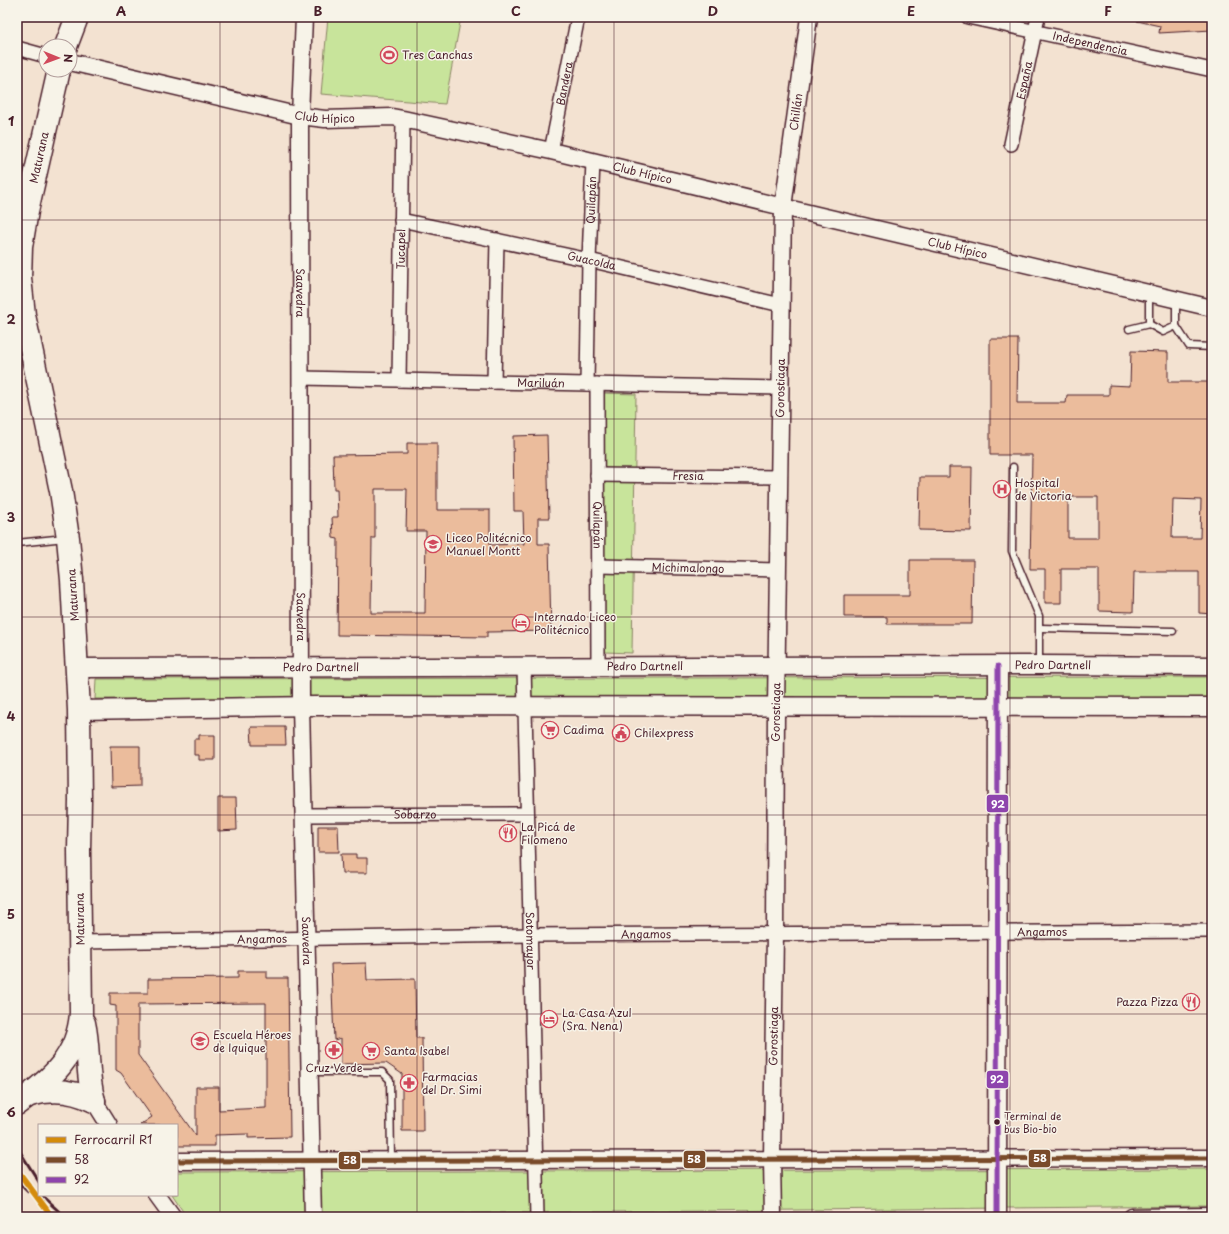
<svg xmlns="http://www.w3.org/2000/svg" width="1229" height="1234" font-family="'Playpen Sans',sans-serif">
<rect width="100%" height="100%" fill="#f3e2d1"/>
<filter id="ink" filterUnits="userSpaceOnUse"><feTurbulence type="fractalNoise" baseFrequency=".025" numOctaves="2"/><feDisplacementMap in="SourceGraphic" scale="8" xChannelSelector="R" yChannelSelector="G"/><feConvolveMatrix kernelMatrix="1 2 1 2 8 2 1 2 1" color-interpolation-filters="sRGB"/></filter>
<g filter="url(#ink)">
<g fill="#c8e49b" stroke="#898263">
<path d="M328,17H461L445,104L321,94Z"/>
<path d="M603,393L636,394L632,653L605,652Z"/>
<path d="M1212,677V701L95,699L96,679Z"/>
<path d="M1212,1169V1206L186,1216L172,1195H177V1172Z"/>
</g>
<g fill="#ebbc9c" stroke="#4a1f2b" fill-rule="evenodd">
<path d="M1138,17H1212V30L1159,33L1160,26L1137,21Z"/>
<path d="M990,339H1018L1017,403H1066L1067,395H1109V385L1130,386L1131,351L1168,352V382H1212V614L1199,613V572H1134L1133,612L1099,611V569H1061V603H1045V569H1030L1032,455H990ZM1068,497H1098V538H1068ZM1173,499L1201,500L1200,538H1172Z"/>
<path d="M547,435L549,518H538V544H549L551,631L487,632V637L337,635L338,539L333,538L332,517H338L337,489H334L333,455L407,454V443H437V510H490V545L524,544L523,511H514L513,436ZM375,489H407L406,531H426L425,613H371L372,538H375Z"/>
<path d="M949,467H972L971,531L919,530L920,477H949Z"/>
<path d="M910,560H973L972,624H887V617H844V595H910Z"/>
<path d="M251,727H285L286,745H252Z"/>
<path d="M199,735H215V760H199V755H194V739H199Z"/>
<path d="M110,746H140V786L111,787Z"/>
<path d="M218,798H236L237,830L218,831Z"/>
<path d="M318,826H338L339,852H318Z"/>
<path d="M341,854H356V858H367V873H342Z"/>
<path d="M366,963L367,980L415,979L416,1038H422L423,1131H402V1074L386,1063L341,1064V1038L334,1040L331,964Z"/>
<path d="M238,971H267V978H288L290,1137L248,1138V1134L215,1135V1146H177V1125H140L152,1117L121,1073L116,1070V1006L110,1005V993H148V979L238,978ZM266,1003V1108L219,1110V1087H196V1136L138,1055V1004Z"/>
</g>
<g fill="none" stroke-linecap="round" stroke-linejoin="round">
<defs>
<g id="service">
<path d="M1149,324L1163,332L1176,326V300"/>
<path d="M1176,326L1189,346L1212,347"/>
<path d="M1129,329L1149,324V293"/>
<path d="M1013,467L1012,551L1039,616V664"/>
<path d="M17,543L65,538"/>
<path d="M1040,628L1173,631"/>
<path d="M311,1072H382L390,1080L391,1160"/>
</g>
<g id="minor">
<path id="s1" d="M968,17L1212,70"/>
<path d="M17,48L46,56"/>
<path id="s2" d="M1011,144L1038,17"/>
<path id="s3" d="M551,151L578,17"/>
<path id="s4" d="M401,220L589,260L781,305"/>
<path id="s5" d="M301,378L780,388"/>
<path id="s6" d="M399,380L403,119"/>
<path d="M494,382L497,240"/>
<path id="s7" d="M587,384L589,260L593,161"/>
<path id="s8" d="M597,384L598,666"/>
<path id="s9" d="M597,475L779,477"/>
<path id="s10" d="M598,566L778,570"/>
<path id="s11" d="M524,666L537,1217"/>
<path id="s12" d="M304,815L527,814"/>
<path id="s13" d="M80,942L530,935L1212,931"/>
</g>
<g id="tertiary">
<path id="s14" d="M304,17L300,116L301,706L313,1217"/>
<path id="s15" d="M70,62L300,116L325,119L392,117L403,119L551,151L783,207L1212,308"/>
<path d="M94,1101L109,1125"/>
<path d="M177,1161L1212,1158"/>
<path d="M157,1195L173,1217"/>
<path id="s16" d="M773,1217L772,1159L775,933L776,707L783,207L809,17"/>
<path d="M1132,1217L1212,1216"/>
</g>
<g id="secondary">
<path id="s17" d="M78,668L1039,665L1212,666"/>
<path d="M79,710L315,706L1212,707"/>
<path d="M997,1217L998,666"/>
</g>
<g id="trunk">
<path d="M66,46L77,17"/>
<path d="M84,1023C90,1049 86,1075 94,1101"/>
<path d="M30,1095C53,1088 73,1090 94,1101"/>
<path id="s18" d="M17,1104C51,1079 78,1057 81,1013L79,850L80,800L79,710L72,580L68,538L61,491L24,315L20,278L21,247L27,211L59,70"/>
</g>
</defs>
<use href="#service" stroke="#4a1f2b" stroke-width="9"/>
<use href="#minor" stroke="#4a1f2b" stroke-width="16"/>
<use href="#tertiary" stroke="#4a1f2b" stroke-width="19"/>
<use href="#secondary" stroke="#4a1f2b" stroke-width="21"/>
<use href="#trunk" stroke="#4a1f2b" stroke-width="25"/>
<use href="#service" stroke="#f7f3e8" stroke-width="6"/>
<use href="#minor" stroke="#f7f3e8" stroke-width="13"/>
<use href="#tertiary" stroke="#f7f3e8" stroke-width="16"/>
<use href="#secondary" stroke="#f7f3e8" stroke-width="18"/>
<use href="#trunk" stroke="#f7f3e8" stroke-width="22"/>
<g stroke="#4a1f2b" stroke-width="3">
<path d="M17,1147L39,1182"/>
<path d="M17,1170L49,1213"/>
<path d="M17,1181L28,1192"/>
<path d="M41,1195L65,1217"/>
</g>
<defs>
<path id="bus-1" d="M177,1161L1212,1158"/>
<path id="bus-2" d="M997,1217L998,666"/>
</defs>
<use href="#bus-1" stroke="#f7f3e8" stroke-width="8"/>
<use href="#bus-2" stroke="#f7f3e8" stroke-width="8"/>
<use href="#bus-1" stroke="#7a4b2a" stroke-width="5"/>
<use href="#bus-2" stroke="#8e44ad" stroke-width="5"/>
<defs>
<path id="rail-1" d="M17,1170L49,1213"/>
</defs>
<use href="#rail-1" stroke="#f7f3e8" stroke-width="9"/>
<use href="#rail-1" stroke="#d48b09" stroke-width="6"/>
</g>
</g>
<path fill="none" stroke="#4a1f2b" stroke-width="1" stroke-opacity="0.55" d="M220,17V1217M417,17V1217M614,17V1217M812,17V1217M1010,17V1217M17,220H1212M17,419H1212M17,617H1212M17,815H1212M17,1014H1212"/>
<defs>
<symbol id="stadium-ring" viewBox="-11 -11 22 22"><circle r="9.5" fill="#f7f3e8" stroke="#d1495b" stroke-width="1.5"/><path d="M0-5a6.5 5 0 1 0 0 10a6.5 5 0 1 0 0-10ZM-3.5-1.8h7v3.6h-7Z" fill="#d1495b"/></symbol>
<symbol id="hospital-ring" viewBox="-11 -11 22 22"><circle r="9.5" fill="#f7f3e8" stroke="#d1495b" stroke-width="1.5"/><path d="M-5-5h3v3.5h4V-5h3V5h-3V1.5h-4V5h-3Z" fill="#d1495b"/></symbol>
<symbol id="school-ring" viewBox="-11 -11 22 22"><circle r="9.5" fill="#f7f3e8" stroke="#d1495b" stroke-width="1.5"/><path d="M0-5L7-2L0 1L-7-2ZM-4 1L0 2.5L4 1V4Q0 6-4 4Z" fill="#d1495b"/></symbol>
<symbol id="hotel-ring" viewBox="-11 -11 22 22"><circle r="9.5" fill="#f7f3e8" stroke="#d1495b" stroke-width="1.5"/><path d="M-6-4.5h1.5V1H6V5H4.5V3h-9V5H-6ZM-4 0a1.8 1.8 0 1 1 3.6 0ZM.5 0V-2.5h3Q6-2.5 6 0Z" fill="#d1495b"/></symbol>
<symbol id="supermarket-ring" viewBox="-11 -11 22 22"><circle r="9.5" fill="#f7f3e8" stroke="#d1495b" stroke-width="1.5"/><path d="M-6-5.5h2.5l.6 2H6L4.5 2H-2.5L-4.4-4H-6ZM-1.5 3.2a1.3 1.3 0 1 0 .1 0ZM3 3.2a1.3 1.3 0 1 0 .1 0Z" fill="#d1495b"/></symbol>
<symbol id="civic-ring" viewBox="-11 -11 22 22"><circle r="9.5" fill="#f7f3e8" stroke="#d1495b" stroke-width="1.5"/><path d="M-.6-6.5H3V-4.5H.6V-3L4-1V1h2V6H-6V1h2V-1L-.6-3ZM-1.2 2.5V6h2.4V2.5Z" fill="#d1495b"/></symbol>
<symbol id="restaurant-ring" viewBox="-11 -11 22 22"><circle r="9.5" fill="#f7f3e8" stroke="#d1495b" stroke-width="1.5"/><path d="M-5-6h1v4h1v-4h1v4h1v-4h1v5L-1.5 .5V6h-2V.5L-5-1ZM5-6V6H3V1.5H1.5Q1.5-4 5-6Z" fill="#d1495b"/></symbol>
<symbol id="pharmacy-ring" viewBox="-11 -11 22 22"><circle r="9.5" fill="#f7f3e8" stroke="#d1495b" stroke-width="1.5"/><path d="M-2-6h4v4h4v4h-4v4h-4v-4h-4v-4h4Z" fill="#d1495b"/></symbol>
</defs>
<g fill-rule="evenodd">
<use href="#stadium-ring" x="379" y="45" width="20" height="20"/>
<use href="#hospital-ring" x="992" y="479" width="20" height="20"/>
<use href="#school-ring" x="423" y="534" width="20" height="20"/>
<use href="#hotel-ring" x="511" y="613" width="20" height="20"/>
<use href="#supermarket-ring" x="540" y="720" width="20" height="20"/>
<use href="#civic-ring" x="611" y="723" width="20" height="20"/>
<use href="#restaurant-ring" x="498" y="823" width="20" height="20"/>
<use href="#restaurant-ring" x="1181" y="992" width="20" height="20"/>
<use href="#hotel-ring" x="539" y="1009" width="20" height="20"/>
<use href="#school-ring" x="190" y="1031" width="20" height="20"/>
<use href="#pharmacy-ring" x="324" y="1040" width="20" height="20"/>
<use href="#supermarket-ring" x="361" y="1041" width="20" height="20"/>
<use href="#pharmacy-ring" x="399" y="1073" width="20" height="20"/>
</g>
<circle fill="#4a1f2b" stroke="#f7f3e8" stroke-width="1.5" cx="997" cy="1122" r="3.5"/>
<g text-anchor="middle" stroke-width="3" stroke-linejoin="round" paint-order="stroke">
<g font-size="10" fill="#4a1f2b" stroke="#f7f3e8" text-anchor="start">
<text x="1004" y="1120">Terminal de<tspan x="1004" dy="13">bus Bio-bio</tspan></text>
</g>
<g font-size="11" fill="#4a1f2b" stroke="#f7f3e8">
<text dy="4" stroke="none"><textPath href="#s1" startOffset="125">Independencia</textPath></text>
<text dy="4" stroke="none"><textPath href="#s2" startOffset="65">España</textPath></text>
<text dy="4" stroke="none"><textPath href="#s3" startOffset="69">Bandera</textPath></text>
<text dy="4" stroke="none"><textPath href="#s16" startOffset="1106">Chillán</textPath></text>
<text dy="4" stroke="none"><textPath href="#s15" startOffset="261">Club Hípico</textPath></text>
<text dy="4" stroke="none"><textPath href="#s18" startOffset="978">Maturana</textPath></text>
<text dy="4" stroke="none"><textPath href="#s15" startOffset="585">Club Hípico</textPath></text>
<text dy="4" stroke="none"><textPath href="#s7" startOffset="184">Quilapán</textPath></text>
<text dy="4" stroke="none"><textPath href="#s15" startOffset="909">Club Hípico</textPath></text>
<text dy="4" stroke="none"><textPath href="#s6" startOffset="131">Tucapel</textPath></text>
<text dy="4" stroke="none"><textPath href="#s4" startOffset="195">Guacolda</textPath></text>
<text dy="4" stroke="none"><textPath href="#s14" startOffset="276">Saavedra</textPath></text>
<text dy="4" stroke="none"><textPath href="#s5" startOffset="240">Mariluán</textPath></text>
<text dy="4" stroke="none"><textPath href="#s16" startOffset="829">Gorostiaga</textPath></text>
<text dy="4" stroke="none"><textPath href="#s9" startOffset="91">Fresia</textPath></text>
<text dy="4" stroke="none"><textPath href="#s8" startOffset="141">Quilapán</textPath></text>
<text dy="4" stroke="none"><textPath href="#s10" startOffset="90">Michimalongo</textPath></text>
<text transform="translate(73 595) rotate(-94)" y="4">Maturana</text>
<text dy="4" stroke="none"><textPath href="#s14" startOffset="600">Saavedra</textPath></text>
<text dy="4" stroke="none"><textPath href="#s17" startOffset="975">Pedro Dartnell</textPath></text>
<text dy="4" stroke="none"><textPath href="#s17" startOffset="243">Pedro Dartnell</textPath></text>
<text dy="4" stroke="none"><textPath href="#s17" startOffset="567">Pedro Dartnell</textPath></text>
<text dy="4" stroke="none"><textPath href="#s16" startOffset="505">Gorostiaga</textPath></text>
<text dy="4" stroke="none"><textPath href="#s12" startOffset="111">Sobarzo</textPath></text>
<text transform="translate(80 919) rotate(-91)" y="4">Maturana</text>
<text dy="4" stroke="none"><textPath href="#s13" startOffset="962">Angamos</textPath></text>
<text dy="4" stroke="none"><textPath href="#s13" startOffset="566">Angamos</textPath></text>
<text dy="4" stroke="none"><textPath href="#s13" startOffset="182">Angamos</textPath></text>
<text dy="4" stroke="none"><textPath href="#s14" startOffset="924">Saavedra</textPath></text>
<text dy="4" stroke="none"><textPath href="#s11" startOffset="275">Sotomayor</textPath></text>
<text dy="4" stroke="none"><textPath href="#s16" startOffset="181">Gorostiaga</textPath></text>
</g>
<g font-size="11" fill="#4a1f2b" stroke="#f7f3e8" text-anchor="start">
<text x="402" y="59">Tres Canchas</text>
<text x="1015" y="487">Hospital<tspan x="1015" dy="13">de Victoria</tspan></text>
<text x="446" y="542">Liceo Politécnico<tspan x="446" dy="13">Manuel Montt</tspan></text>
<text x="534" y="621">Internado Liceo<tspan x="534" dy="13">Politécnico</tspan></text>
<text x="563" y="734">Cadima</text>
<text x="634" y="737">Chilexpress</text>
<text x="521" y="831">La Picá de<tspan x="521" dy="13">Filomeno</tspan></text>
<text x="1178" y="1006" text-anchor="end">Pazza Pizza</text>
<text x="562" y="1017">La Casa Azul<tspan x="562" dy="13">(Sra. Nena)</tspan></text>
<text x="213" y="1039">Escuela Héroes<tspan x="213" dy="13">de Iquique</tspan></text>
<text x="384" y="1055">Santa Isabel</text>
<text x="334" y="1072" text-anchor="middle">Cruz Verde</text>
<text x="422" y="1081">Farmacias<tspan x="422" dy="13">del Dr. Simi</tspan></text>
</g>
</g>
<g stroke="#f7f3e8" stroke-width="1.5">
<rect x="986" y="794" width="23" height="19" rx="4" fill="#8e44ad"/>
<rect x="986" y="1070" width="23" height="19" rx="4" fill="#8e44ad"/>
<rect x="1028" y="1149" width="23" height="19" rx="4" fill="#7a4b2a"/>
<rect x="683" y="1150" width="23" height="19" rx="4" fill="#7a4b2a"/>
<rect x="338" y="1151" width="23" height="19" rx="4" fill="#7a4b2a"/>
</g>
<g font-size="11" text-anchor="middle" font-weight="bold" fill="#fff">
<text x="998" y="808">92</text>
<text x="997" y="1083">92</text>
<text x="1040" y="1162">58</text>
<text x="694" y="1163">58</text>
<text x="350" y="1164">58</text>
</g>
<rect width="1229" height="1234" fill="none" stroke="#f7f3e8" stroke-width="44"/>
<rect x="38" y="1124" width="140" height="72" fill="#f7f3e8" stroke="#b29e9c"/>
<rect x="46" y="1137" width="20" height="6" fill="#d48b09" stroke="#b29e9c"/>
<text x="74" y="1144" font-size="12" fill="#4a1f2b">Ferrocarril R1</text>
<rect x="46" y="1157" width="20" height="6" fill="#7a4b2a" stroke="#b29e9c"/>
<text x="74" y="1164" font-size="12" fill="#4a1f2b">58</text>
<rect x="46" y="1177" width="20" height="6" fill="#8e44ad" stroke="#b29e9c"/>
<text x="74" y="1184" font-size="12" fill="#4a1f2b">92</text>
<g transform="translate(58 58) rotate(91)"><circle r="19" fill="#f7f3e8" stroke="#b29e9c"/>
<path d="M0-3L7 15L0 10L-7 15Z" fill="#d1495b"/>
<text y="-6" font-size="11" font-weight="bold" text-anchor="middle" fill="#4a1f2b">N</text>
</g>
<rect x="22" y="22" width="1185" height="1190" fill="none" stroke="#4a1f2b" stroke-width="1.5"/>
<g font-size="13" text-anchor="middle" font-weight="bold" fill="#4a1f2b">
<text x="121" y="16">A</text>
<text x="318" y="16">B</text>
<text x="516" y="16">C</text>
<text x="713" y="16">D</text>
<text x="911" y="16">E</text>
<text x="1108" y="16">F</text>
<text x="11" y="126">1</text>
<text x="11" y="324">2</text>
<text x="11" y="522">3</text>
<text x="11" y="721">4</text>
<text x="11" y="919">5</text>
<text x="11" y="1117">6</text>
</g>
</svg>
